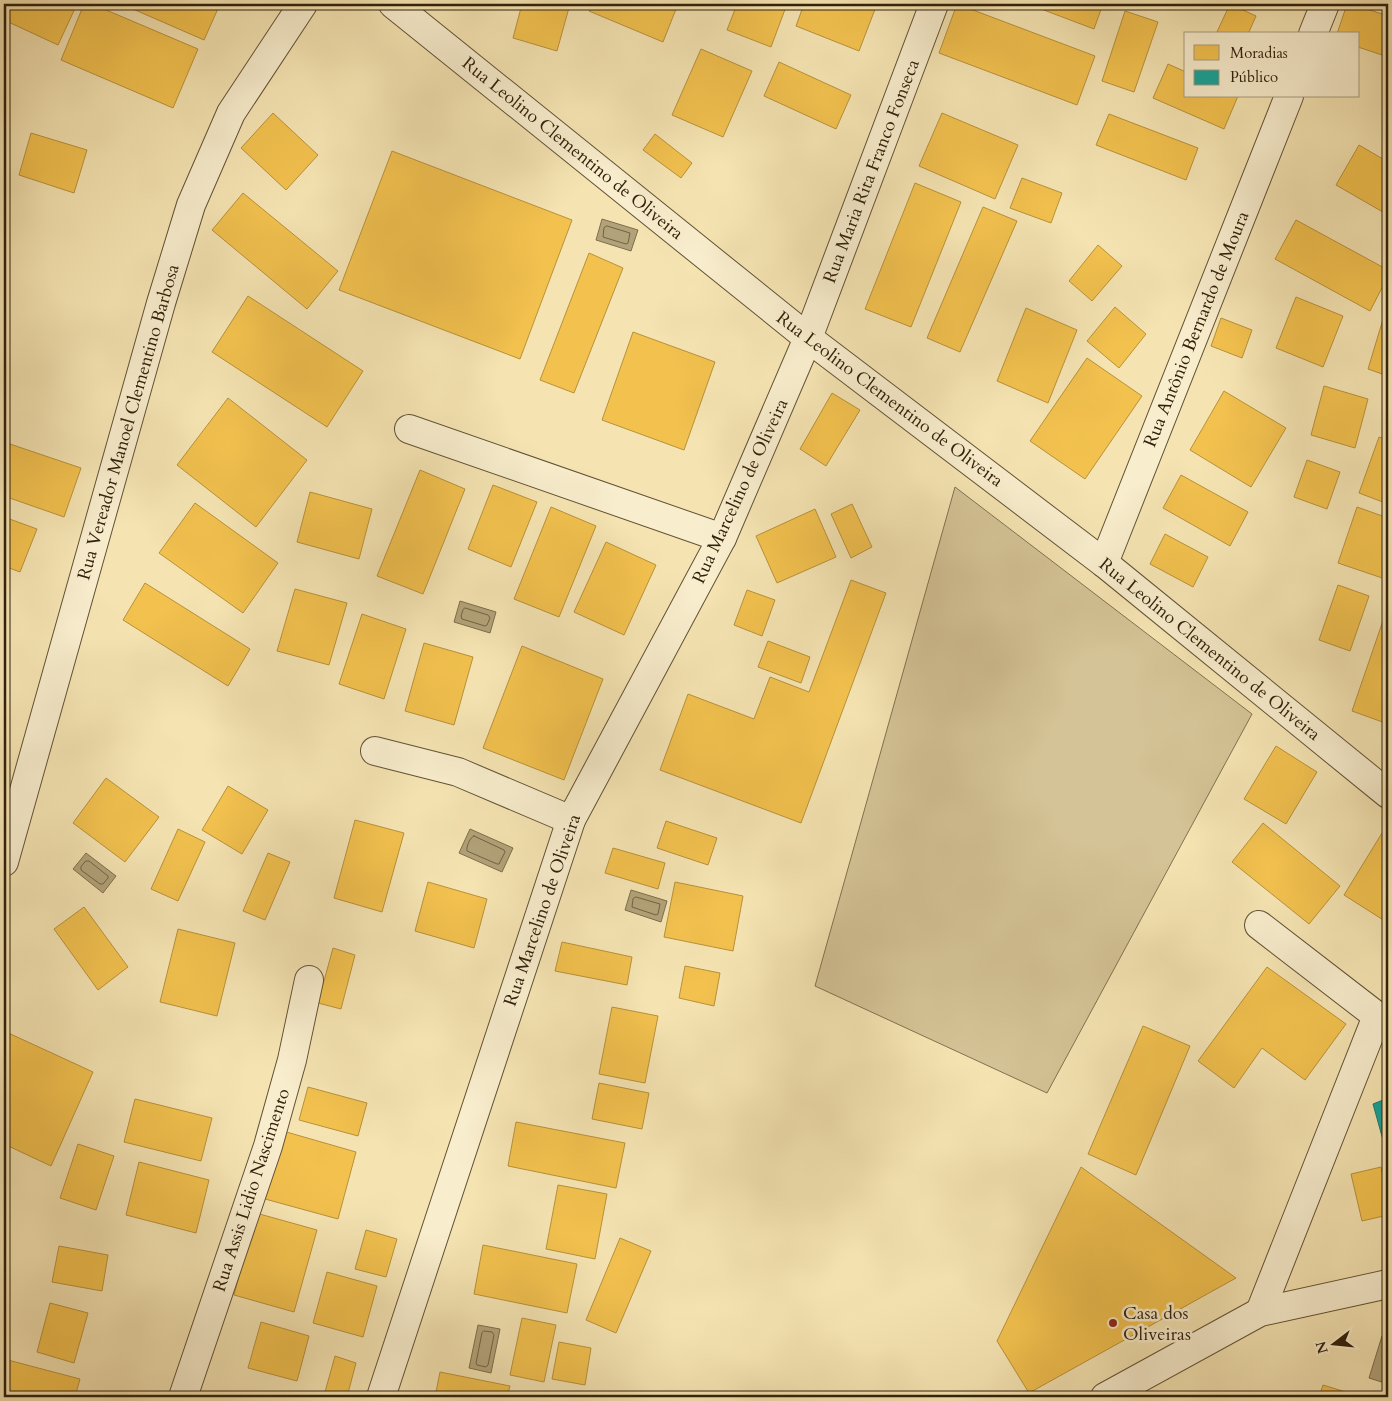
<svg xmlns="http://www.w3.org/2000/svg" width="1392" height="1401" font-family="Cardo,serif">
<rect width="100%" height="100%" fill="#f5e4b2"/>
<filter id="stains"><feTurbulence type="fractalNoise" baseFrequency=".004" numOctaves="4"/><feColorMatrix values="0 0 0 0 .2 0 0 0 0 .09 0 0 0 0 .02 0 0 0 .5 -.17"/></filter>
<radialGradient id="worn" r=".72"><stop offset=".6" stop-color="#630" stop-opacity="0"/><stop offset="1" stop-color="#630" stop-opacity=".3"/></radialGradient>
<path fill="#d4c396" stroke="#827250" d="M955,487L1252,714L1047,1093L815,986Z"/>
<g fill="#b2a279" stroke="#7e6e4d">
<path d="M602,219L638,230L631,251L596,240Z"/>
<path d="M460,601L496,612L490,633L454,622Z"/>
<path d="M470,829L513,848L502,872L459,853Z"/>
<path d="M86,853L116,876L103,893L73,869Z"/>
<path d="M631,890L667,901L661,922L625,910Z"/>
<path d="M478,1325L500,1329L491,1373L469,1368Z"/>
<path d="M1382,1336L1388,1337V1384L1369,1378Z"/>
</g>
<g fill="#f2c14e" stroke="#b8913a">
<path d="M11,4H77L58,45L4,20Z"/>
<path d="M84,4H92L198,49L173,108L61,60Z"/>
<path d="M127,4H220L204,40L126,6Z"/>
<path d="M522,4H570L557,51L513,38Z"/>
<path d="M592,4H678L663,42L589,11Z"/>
<path d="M737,4H787L771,47L727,30Z"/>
<path d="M804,4H877L859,51L796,26Z"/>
<path d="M957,4L1095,56L1077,105L939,53Z"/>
<path d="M1028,4H1103L1094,29Z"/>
<path d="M1230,4L1256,16L1248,34H1216Z"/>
<path d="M1347,4H1352L1388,16V57L1358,47V34H1337Z"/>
<path d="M1125,11L1158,22L1134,92L1102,81Z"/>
<path d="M701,49L752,71L723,137L672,115Z"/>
<path d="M779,62L851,95L836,129L764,96Z"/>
<path d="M1168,64L1186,72V96H1238L1224,129L1153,98Z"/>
<path d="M273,113L318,155L286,190L241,148Z"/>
<path d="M942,113L1018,145L995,199L919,166Z"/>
<path d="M1109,114L1198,148L1186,180L1096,145Z"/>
<path d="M31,133L87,150L74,193L19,175Z"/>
<path d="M655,134L692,163L681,178L643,150Z"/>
<path d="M1359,145L1388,162V215L1336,185Z"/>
<path d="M392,151L572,220L520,359L339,290Z"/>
<path d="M1022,178L1062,193L1051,223L1010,208Z"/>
<path d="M915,183L961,202L911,327L865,309Z"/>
<path d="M243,193L338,271L307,309L212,230Z"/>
<path d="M983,207L1017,221L960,352L927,338Z"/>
<path d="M1296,220L1388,270V276L1370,311L1275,259Z"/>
<path d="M1098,245L1122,266L1092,301L1069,281Z"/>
<path d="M589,253L623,268L574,393L540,380Z"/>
<path d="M248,296L363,371L327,427L212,352Z"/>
<path d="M1296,297L1343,316L1323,367L1276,348Z"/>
<path d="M1387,306H1388V365L1385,375L1368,369Z"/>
<path d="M1115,307L1146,334L1119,368L1087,341Z"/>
<path d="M1026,308L1077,330L1048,403L997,381Z"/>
<path d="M1221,318L1252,330L1242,358L1211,346Z"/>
<path d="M633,332L715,362L684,450L602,420Z"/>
<path d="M1087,358L1142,396L1085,479L1030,441Z"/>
<path d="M1324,386L1368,399L1355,448L1311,435Z"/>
<path d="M1224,391L1286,428L1251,487L1190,450Z"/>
<path d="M832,393L860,410L826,466L800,449Z"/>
<path d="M228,398L307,460L256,527L177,465Z"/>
<path d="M1379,437L1388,440V504L1359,493Z"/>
<path d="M4,442L81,468L64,517L4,496Z"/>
<path d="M1307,460L1340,472L1327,509L1294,497Z"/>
<path d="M420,470L465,489L423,594L377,576Z"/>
<path d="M1181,475L1248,512L1230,546L1163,508Z"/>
<path d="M493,485L537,502L511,567L468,549Z"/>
<path d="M310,492L372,509L359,559L297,542Z"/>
<path d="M195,503L278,563L243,613L159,553Z"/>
<path d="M852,504L872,547L851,558L831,514Z"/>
<path d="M551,507L596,526L559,617L514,599Z"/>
<path d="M1357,507L1388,518V580L1338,563Z"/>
<path d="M815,509L836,557L777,583L756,536Z"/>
<path d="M4,517L37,529L20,572L4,566Z"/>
<path d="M1165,534L1208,557L1193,587L1150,564Z"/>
<path d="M606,542L656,565L624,635L574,612Z"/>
<path d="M851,580L886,593L801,823L660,770L688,694L754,719L770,677L809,692Z"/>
<path d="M145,583L250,649L228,686L123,620Z"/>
<path d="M1338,585L1369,596L1350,651L1319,640Z"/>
<path d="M295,589L347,603L329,665L277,651Z"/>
<path d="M747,590L775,600L762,636L734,625Z"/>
<path d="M1388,606V724L1352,711Z"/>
<path d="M362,614L406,629L384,699L339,684Z"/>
<path d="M768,641L810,657L801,683L758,667Z"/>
<path d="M424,643L473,657L454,725L405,711Z"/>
<path d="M522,646L603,679L564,780L483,748Z"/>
<path d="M1276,746L1317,772L1286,824L1244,799Z"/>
<path d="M106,778L159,817L125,862L73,823Z"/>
<path d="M228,786L268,810L242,854L202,830Z"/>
<path d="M355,820L404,833L382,912L334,898Z"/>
<path d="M666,821L717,838L708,865L657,848Z"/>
<path d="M1263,823L1340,886L1309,924L1232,862Z"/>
<path d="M178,829L205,842L178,901L151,889Z"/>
<path d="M1382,833L1388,837V923L1344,895Z"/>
<path d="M613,848L665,863L658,889L605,873Z"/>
<path d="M268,853L290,862L265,920L243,911Z"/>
<path d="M428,882L487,899L474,948L415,931Z"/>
<path d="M675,882L743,896L733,951L664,937Z"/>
<path d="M84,907L128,967L98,990L54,929Z"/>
<path d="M178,929L235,943L217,1016L160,1002Z"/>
<path d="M562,942L632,957L627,985L555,971Z"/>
<path d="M333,948L355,955L341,1009L318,1003Z"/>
<path d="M685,966L720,973L714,1006L679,998Z"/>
<path d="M1267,967L1346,1024L1305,1080L1262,1048L1234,1088L1198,1061Z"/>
<path d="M612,1007L658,1016L645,1083L599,1074Z"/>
<path d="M1143,1026L1190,1046L1136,1175L1088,1154Z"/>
<path d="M4,1031L93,1072L51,1166L4,1144Z"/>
<path d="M599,1083L649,1093L642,1129L592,1119Z"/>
<path d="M308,1087L367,1103L358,1136L299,1120Z"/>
<path d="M135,1099L212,1118L201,1161L124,1142Z"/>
<path d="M516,1122L625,1143L616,1188L508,1166Z"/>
<path d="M283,1131L356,1152L338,1219L265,1199Z"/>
<path d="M78,1144L114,1156L96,1210L60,1198Z"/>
<path d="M139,1162L209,1180L196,1233L126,1215Z"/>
<path d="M1081,1167L1236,1278L1029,1393L997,1341Z"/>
<path d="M1381,1167L1388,1200V1215L1362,1221L1351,1174Z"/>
<path d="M558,1185L607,1194L595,1259L546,1249Z"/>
<path d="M256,1213L317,1230L294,1312L234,1295Z"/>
<path d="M366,1230L397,1239L386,1277L355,1269Z"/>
<path d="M620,1238L651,1251L616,1333L586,1320Z"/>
<path d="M483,1245L577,1264L567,1313L474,1294Z"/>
<path d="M59,1246L108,1255L102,1291L52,1282Z"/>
<path d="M327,1272L377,1286L363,1337L313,1323Z"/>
<path d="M50,1303L88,1313L74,1363L37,1352Z"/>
<path d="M522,1318L556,1325L544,1382L510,1375Z"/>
<path d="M261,1322L309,1336L297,1381L248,1368Z"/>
<path d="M559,1342L591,1348L585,1385L552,1379Z"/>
<path d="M335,1356L356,1363L347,1397L325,1392Z"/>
<path d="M4,1359L80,1379L75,1397H4Z"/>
<path d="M440,1372L510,1386L507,1397H435Z"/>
<path d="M1323,1385L1362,1397H1319Z"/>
</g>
<path fill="#17a398" stroke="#1f7c6e" d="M1388,1098V1158L1373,1104Z"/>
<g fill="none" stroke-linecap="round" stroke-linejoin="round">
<g stroke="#726242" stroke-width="1">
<path d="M607,226L630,233L628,243L626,244L603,237L604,228Z"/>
<path d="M465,608L488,615L490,618L487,625L485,626L462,619L461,616L463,610Z"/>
<path d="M474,836L504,850L505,852L499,864H497L467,851C466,847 470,837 474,836Z"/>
<path d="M86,861H89L108,876V878L103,884H100L81,870V867Z"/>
<path d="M636,897L660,904L658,914L656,915L632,907L633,899Z"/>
<path d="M484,1331L492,1332L494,1335L488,1365L486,1367L477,1365L476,1363L482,1333Z"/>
</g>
<defs>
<g id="minor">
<path d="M393,4L808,338L1104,563L1388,794"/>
<path d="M1313,34L1325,4"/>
<path d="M409,429L722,538"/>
<path d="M1104,563L1289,96"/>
<path d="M375,751L458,772L571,820"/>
<path d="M4,862L161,303L191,205L231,113L303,4"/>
<path d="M1259,925L1377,1016L1260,1312"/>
<path d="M183,1397L268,1146L292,1060L309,980"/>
<path d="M381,1397L571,820L722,538L808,338L934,4"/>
<path d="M1105,1397L1260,1312L1388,1284"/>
</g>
</defs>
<use href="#minor" stroke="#625235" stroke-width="30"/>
<use href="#minor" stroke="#f8edcd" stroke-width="28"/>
</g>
<circle fill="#8f2418" stroke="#f8edcd" stroke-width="2" cx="1113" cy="1323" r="5"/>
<g text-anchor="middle" stroke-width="5" stroke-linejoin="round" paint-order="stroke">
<g font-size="18" fill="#31210b" stroke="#f8edcd">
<text transform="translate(573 148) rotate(39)" y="6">Rua Leolino Clementino de Oliveira</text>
<text transform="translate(871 171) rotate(-69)" y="6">Rua Maria Rita Franco Fonseca</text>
<text transform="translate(1196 329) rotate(-68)" y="6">Rua Antônio Bernardo de Moura</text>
<text transform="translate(890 399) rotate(37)" y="6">Rua Leolino Clementino de Oliveira</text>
<text transform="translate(128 422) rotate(-74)" y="6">Rua Vereador Manoel Clementino Barbosa</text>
<text transform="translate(740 491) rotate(-65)" y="6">Rua Marcelino de Oliveira</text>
<text transform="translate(1210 649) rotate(39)" y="6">Rua Leolino Clementino de Oliveira</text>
<text transform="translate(542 910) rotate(-71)" y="6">Rua Marcelino de Oliveira</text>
<text transform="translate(251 1190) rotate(-72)" y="6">Rua Assis Lidio Nascimento</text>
</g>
<g font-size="18" fill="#31210b" stroke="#f8edcd" text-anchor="start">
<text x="1123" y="1319">Casa dos<tspan x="1123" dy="21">Oliveiras</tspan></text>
</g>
</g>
<rect width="1392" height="1401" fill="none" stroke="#f5e4b2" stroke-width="20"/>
<rect x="5" y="5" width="1382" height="1391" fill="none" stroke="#31210b" stroke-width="2.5"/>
<rect x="10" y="10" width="1372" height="1381" fill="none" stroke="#31210b"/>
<rect x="1184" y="32" width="175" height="65" fill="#f8edcd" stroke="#a89b7f"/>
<rect x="1194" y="45" width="25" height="15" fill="#f2c14e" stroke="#a89b7f"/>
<text x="1230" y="58" font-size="15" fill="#31210b">Moradias</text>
<rect x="1194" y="70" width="25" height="15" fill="#17a398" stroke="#a89b7f"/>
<text x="1230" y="82" font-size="15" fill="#31210b">Público</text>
<g transform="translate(1334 1344) rotate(254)" stroke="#f8edcd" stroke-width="4" paint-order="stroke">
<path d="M0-4L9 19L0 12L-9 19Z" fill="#31210b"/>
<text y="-8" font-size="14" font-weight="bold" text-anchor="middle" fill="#31210b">N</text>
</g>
<rect width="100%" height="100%" filter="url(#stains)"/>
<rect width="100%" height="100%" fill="url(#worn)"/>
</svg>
